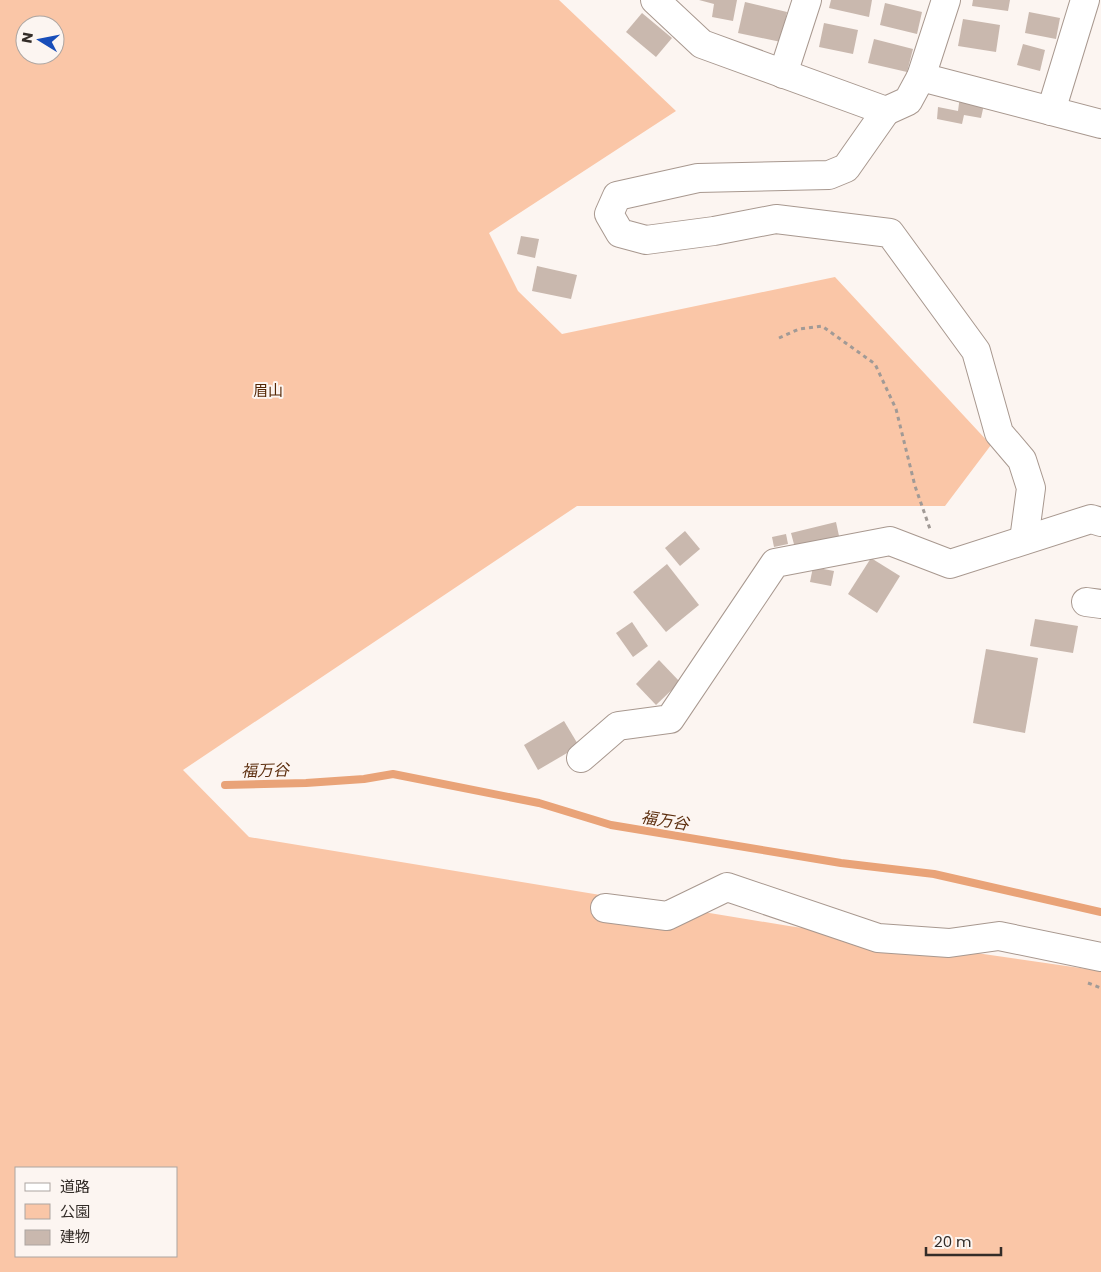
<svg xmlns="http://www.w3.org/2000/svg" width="1101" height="1272" font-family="Poppins,'Noto Sans JP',sans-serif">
<rect width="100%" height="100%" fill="#fcf5f1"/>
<path fill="#fac6a7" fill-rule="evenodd" d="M0,0H559L676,111L489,233L518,291L562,334L835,277L991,445L945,506H577L183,770L249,837L789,926L1101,971V1272H0ZM25,25H55V55H25ZM16,1168H176V1256H16Z"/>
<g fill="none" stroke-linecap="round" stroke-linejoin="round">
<path stroke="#e9a378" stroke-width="8" d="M225,785L306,783L364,779L393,774L539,803L611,825L841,863L934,874L1101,912"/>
</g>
<g fill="#c9b8ae">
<path d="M699,0H737L733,21L712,17L714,4Z"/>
<path d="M831,0H872L869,17L829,8Z"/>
<path d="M973,0H1010L1008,11L972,6Z"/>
<path d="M745,2L787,12L781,42L738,33Z"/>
<path d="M885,3L922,12L917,34L880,25Z"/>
<path d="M1029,12L1060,18L1056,39L1025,33Z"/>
<path d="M642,13L672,38L656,57L626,32Z"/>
<path d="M963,19L1000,25L996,52L958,46Z"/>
<path d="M824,23L858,30L853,54L819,47Z"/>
<path d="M874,39L913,49L907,72L868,63Z"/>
<path d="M1023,44L1045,50L1040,71L1017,65Z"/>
<path d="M960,96L985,100L981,118L964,115L962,124L937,119L938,107L958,111Z"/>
<path d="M521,236L539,239L535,258L517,254Z"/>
<path d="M537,266L577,275L571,299L532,291Z"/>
<path d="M836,522L839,536L795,548L791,533Z"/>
<path d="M685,531L700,549L680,566L665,548Z"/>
<path d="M786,534L788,544L774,547L772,537Z"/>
<path d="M871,558L900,576L877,613L848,594Z"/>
<path d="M667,564L699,605L666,632L633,592Z"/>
<path d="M813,567L834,571L831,586L810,582Z"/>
<path d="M1035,619L1078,626L1073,653L1030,646Z"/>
<path d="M632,622L648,646L633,657L616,633Z"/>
<path d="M986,649L1038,658L1025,733L973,723Z"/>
<path d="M659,660L680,682L656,705L636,684Z"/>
<path d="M564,721L579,746L538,770L524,745Z"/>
</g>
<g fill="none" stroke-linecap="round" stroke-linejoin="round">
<defs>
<g id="minor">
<path d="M655,0L702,44L886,111L908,101L921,77L946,0"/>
<path d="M783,74L807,0"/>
<path d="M921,77L1101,124"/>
<path d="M886,111L846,168L829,175L698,178L617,196L609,214L620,233L646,240L714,231L776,219L890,233L976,351L999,433L1022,460L1031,488L1024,540"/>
<path d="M1051,111L1085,0"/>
<path d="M1086,602L1101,604"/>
<path d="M581,758L618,726L670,719L775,563L890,541L950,564L1091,519L1101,522"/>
<path d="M605,908L667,916L727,887L878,938L949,943L999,936L1101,957"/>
</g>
</defs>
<use href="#minor" stroke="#a8988f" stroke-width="30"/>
<g stroke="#a19a96" stroke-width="3" stroke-dasharray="4 4" stroke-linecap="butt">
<path d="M779,338L799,329L822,326L875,364L896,409L915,486L930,529"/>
<path d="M1088,983L1101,988"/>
</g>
<use href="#minor" stroke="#fff" stroke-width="28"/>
</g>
<g text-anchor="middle" stroke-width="4" stroke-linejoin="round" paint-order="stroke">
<g font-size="15" fill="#542705" stroke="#fcf5f1">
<text x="268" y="396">眉山</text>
</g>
<g font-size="16" font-style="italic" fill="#5c2e0e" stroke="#fcf5f1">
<text transform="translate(265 770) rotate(-2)" y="6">福万谷</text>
<text transform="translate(665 820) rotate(9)" y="6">福万谷</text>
</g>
</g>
<rect x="15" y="1167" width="162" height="90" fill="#fcf5f1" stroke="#aca5a1"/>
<rect x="25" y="1183" width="25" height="8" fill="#ffffff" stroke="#aca5a1"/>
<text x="60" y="1192" font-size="15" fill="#332c28">道路</text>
<rect x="25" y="1204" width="25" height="15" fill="#fac6a7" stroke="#aca5a1"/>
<text x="60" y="1217" font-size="15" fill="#332c28">公園</text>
<rect x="25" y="1230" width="25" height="15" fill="#c9b8ae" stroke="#aca5a1"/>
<text x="60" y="1242" font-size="15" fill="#332c28">建物</text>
<g transform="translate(40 40) rotate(280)"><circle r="24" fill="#fcf5f1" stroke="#aca5a1"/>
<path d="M0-4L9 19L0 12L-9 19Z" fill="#184db9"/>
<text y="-8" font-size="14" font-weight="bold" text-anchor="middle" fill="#332c28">N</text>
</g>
<path d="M926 1247v8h75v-8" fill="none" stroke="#332c28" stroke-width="2.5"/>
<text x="934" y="1247" font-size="15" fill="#332c28" stroke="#fcf5f1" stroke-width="4" paint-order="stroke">20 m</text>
</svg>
